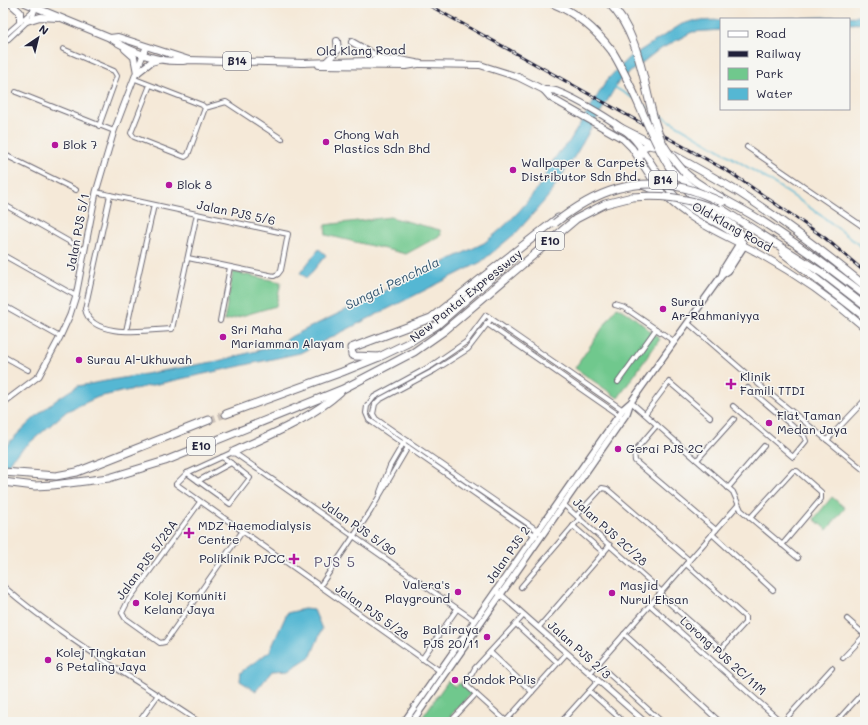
<svg xmlns="http://www.w3.org/2000/svg" width="868" height="725" font-family="Mali,sans-serif">
<rect width="100%" height="100%" fill="#f6f6f2"/>
<filter id="ink" filterUnits="userSpaceOnUse"><feTurbulence type="fractalNoise" baseFrequency=".025" numOctaves="2"/><feDisplacementMap in="SourceGraphic" scale="8" xChannelSelector="R" yChannelSelector="G"/><feConvolveMatrix kernelMatrix="1 2 1 2 8 2 1 2 1" color-interpolation-filters="sRGB"/></filter>
<filter id="wash" filterUnits="userSpaceOnUse"><feTurbulence type="fractalNoise" baseFrequency=".012" numOctaves="4" result="noise"/><feDisplacementMap in="SourceGraphic" scale="16" xChannelSelector="R" yChannelSelector="G"/><feGaussianBlur stdDeviation="0.9" result="paint"/><feColorMatrix in="noise" values="0 0 0 0 0 0 0 0 0 0 0 0 0 0 0 0 0 1.4 0 .05"/><feComposite in="paint" operator="in"/></filter>
<g filter="url(#wash)">
<rect width="100%" height="100%" fill="#f5e9d8"/>
<g fill="#70c88d" stroke="#497564">
<path d="M390,217L440,230L441,235L406,254L326,235L325,225Z"/>
<path d="M233,272L281,282L276,306L224,321Z"/>
<path d="M617,307L631,315L660,339L618,398L575,368Z"/>
<path d="M832,497L845,508L827,530L814,519Z"/>
<path d="M448,681L455,687L460,683L471,693L445,722H419Z"/>
</g>
<g fill="#55b7d3" stroke="#3c6c87">
<path d="M865,16V23L849,24V19H751Z"/>
<path d="M721,20V30L692,32L657,51L619,81L576,154L547,198L517,232L481,262L300,353L98,397L67,411L13,457L3,473V449C26,425 49,402 78,386L218,361L279,345L292,336L484,243C505,227 523,209 538,187C548,172 554,154 569,142L607,80L627,59L682,24L693,21Z"/>
<path d="M319,249L326,255L307,278L300,273Z"/>
<path d="M304,609L314,610L322,629L311,656L289,670L272,671L256,691L240,681L241,672L270,651L287,613Z"/>
</g>
<g fill="none" stroke-linecap="round" stroke-linejoin="round">
<g stroke="#55b7d3" stroke-width="1.5">
<path d="M614,87L633,98"/>
<path d="M641,103L648,108"/>
<path d="M655,112C727,155 801,195 865,250"/>
</g>
</g>
</g>
<g filter="url(#ink)">
<g fill="none" stroke-linecap="round" stroke-linejoin="round">
<path stroke="#cbc1b9" stroke-width="7" stroke-dasharray="7 3.5" stroke-linecap="butt" d="M209,420L226,414"/>
<defs>
<g id="minor">
<path d="M3,37L36,8"/>
<path d="M3,44L33,16L36,7"/>
<path d="M63,49L114,71L117,76L99,126"/>
<path d="M135,79L202,105L205,108L188,155L185,157L134,137L131,133L150,85"/>
<path d="M16,92L114,131"/>
<path d="M205,108L226,102L282,139"/>
<path d="M747,147L865,228"/>
<path d="M3,154L76,190"/>
<path d="M96,192L288,234L281,270L278,274L274,276L188,258"/>
<path d="M110,195L85,309C91,340 149,330 172,329L197,214"/>
<path d="M3,204L84,250"/>
<path d="M3,255L76,296"/>
<path d="M3,305L60,337"/>
<path d="M615,305L625,308L675,342"/>
<path d="M491,319L468,349L435,370L379,400L375,404L373,414L376,419L540,532"/>
<path d="M220,321L230,267"/>
<path d="M486,323L620,416"/>
<path d="M688,323L763,388L865,471"/>
<path d="M126,331L154,205"/>
<path d="M3,356L28,370"/>
<path d="M618,382L656,329"/>
<path d="M631,402L733,492L741,510L798,558"/>
<path d="M733,406L793,457L806,441L804,436L748,388"/>
<path d="M645,414L669,382L710,417"/>
<path d="M657,425L634,452L635,461L716,530"/>
<path d="M827,440L865,400"/>
<path d="M697,460L734,419"/>
<path d="M187,473L198,481L231,463L222,457"/>
<path d="M198,481L230,504L250,478L231,463"/>
<path d="M728,488L764,446"/>
<path d="M380,492L390,466L404,442"/>
<path d="M200,502L128,601L122,613L125,618L160,643L165,642L168,638L242,532"/>
<path d="M563,504L662,592"/>
<path d="M577,515L602,488L607,489L689,560"/>
<path d="M750,518L793,471H797L821,492V499L782,545"/>
<path d="M573,526L604,553"/>
<path d="M712,534L773,590"/>
<path d="M536,536L369,420L366,413L367,406L374,397L431,366L466,342L486,315L623,410"/>
<path d="M3,586C63,638 133,678 199,722"/>
<path d="M320,586L370,512L408,447"/>
<path d="M521,587L580,518"/>
<path d="M659,594L718,646L722,648L745,623V617L686,564"/>
<path d="M650,605L778,719L784,722"/>
<path d="M847,619L865,635"/>
<path d="M516,624L558,663"/>
<path d="M539,627L610,545"/>
<path d="M624,634L720,722"/>
<path d="M490,652L532,692"/>
<path d="M843,658L865,635"/>
<path d="M422,659L457,609"/>
<path d="M598,664L662,722"/>
<path d="M440,671L176,484L187,473L233,452L475,621"/>
<path d="M590,673L738,505"/>
<path d="M589,691L624,722"/>
<path d="M506,721L467,686V683L475,668L524,615"/>
<path d="M139,722L158,695"/>
<path d="M450,722L476,694"/>
<path d="M505,722L567,653"/>
<path d="M561,722L598,681"/>
<path d="M783,722L832,668"/>
<path d="M836,722L865,690"/>
</g>
<g id="tertiary">
<path d="M3,403L39,376L60,337L70,315L76,296L96,192L114,131L146,47"/>
<path d="M499,593L645,722"/>
</g>
<g id="secondary">
<path d="M722,275L728,271L744,246"/>
<path d="M404,722L623,409L631,402L722,275L724,268L739,244"/>
<path d="M412,722L627,413L630,404"/>
</g>
<g id="primary">
<path d="M10,3L20,12V21"/>
<path d="M25,3L110,38C131,52 163,65 189,60L304,63"/>
<path d="M27,21L40,17L58,18"/>
<path d="M110,38L118,37L189,60"/>
<path d="M352,42L382,59"/>
<path d="M125,49L134,57L137,73"/>
<path d="M327,61L338,50L337,41"/>
<path d="M301,63L400,60L421,64L480,65L518,77L544,90L551,98L623,139L632,148L658,188"/>
<path d="M319,65L406,66L418,64"/>
<path d="M137,73L151,62L162,59"/>
<path d="M544,90C548,90 553,90 556,91C575,98 621,124 634,139C652,160 662,187 684,204C702,219 728,225 743,243"/>
<path d="M665,196C692,223 725,235 758,253C796,274 832,299 865,328"/>
</g>
<g id="motorway">
<path d="M552,3C577,13 596,30 612,51"/>
<path d="M617,126C659,147 700,169 740,193C784,221 825,253 865,286"/>
<path d="M639,159L641,148L649,145L653,146"/>
<path d="M670,168L701,196L822,273L865,306"/>
<path d="M685,173C705,191 729,201 752,215C791,239 828,267 865,295"/>
<path d="M642,185L661,192"/>
<path d="M685,187L698,202L734,226L741,234L739,244"/>
<path d="M783,253L865,317"/>
<path d="M379,357L355,356L352,355L351,348L431,318L558,218"/>
<path d="M226,414L342,372L379,357L408,343L437,325L514,258"/>
<path d="M233,452C268,436 312,418 340,392"/>
<path d="M3,472L56,476L77,472L209,420"/>
<path d="M3,482L35,486L53,485L109,478L165,461L343,389L414,352L444,331L576,219L605,204L632,197"/>
</g>
</defs>
<use href="#minor" stroke="#6c6872" stroke-width="6"/>
<use href="#tertiary" stroke="#6c6872" stroke-width="7"/>
<use href="#secondary" stroke="#6c6872" stroke-width="8"/>
<use href="#primary" stroke="#6c6872" stroke-width="8"/>
<use href="#motorway" stroke="#6c6872" stroke-width="9"/>
<use href="#minor" stroke="#fff" stroke-width="4"/>
<use href="#tertiary" stroke="#fff" stroke-width="5"/>
<use href="#secondary" stroke="#fff" stroke-width="5.5"/>
<use href="#primary" stroke="#fff" stroke-width="6"/>
<use href="#motorway" stroke="#fff" stroke-width="7"/>
<defs>
<path id="rail" d="M425,3L731,173L825,238L865,272"/>
</defs>
<use href="#rail" stroke="#22223b" stroke-width="3"/>
<use href="#rail" stroke="#f6f6f2" stroke-width="1.5" stroke-dasharray="4.5" stroke-linecap="butt"/>
<defs>
<g id="motorway-bridge">
<path d="M609,3C643,37 643,92 659,135C664,149 675,161 685,173"/>
<path d="M612,51C635,88 647,131 670,168"/>
<path d="M632,197C660,195 683,197 710,207"/>
<path d="M555,223C595,191 636,175 688,189C700,192 711,198 722,202"/>
</g>
</defs>
<use href="#motorway-bridge" stroke="#6c6872" stroke-width="9" stroke-linecap="butt"/>
<use href="#motorway-bridge" stroke="#fff" stroke-width="7"/>
</g>
</g>
<g fill="#b5179e" stroke="#f6f6f2" stroke-width="1.5">
<circle cx="326" cy="142" r="4"/>
<circle cx="55" cy="145" r="4"/>
<circle cx="513" cy="170" r="4"/>
<circle cx="169" cy="185" r="4"/>
<circle cx="663" cy="309" r="4"/>
<circle cx="223" cy="337" r="4"/>
<circle cx="79" cy="360" r="4"/>
<path d="M729 378h4v4h4v4h-4v4h-4v-4h-4v-4h4z"/>
<circle cx="769" cy="423" r="4"/>
<circle cx="618" cy="449" r="4"/>
<path d="M187 527h4v4h4v4h-4v4h-4v-4h-4v-4h4z"/>
<path d="M292 553h4v4h4v4h-4v4h-4v-4h-4v-4h4z"/>
<circle cx="458" cy="592" r="4"/>
<circle cx="612" cy="593" r="4"/>
<circle cx="136" cy="603" r="4"/>
<circle cx="487" cy="637" r="4"/>
<circle cx="48" cy="660" r="4"/>
<circle cx="455" cy="680" r="4"/>
</g>
<g text-anchor="middle" stroke-width="3" stroke-linejoin="round" paint-order="stroke">
<g fill="#f6f6f2" stroke="#626272" stroke-width="1">
<rect x="223" y="52" width="28" height="18" rx="3"/>
<rect x="649" y="171" width="28" height="18" rx="3"/>
<rect x="536" y="232" width="28" height="18" rx="3"/>
<rect x="187" y="437" width="28" height="18" rx="3"/>
</g>
<g font-size="11" font-weight="bold" fill="#22223b">
<text x="237" y="65">B14</text>
<text x="663" y="184">B14</text>
<text x="550" y="245">E10</text>
<text x="201" y="450">E10</text>
</g>
<g font-size="12" fill="#22223b" stroke="#f6f6f2">
<text transform="translate(361 51) rotate(-1)" y="4">Old Klang Road</text>
<text transform="translate(236 213) rotate(12)" y="4">Jalan PJS 5/6</text>
<text transform="translate(732 227) rotate(29)" y="4">Old Klang Road</text>
<text transform="translate(78 232) rotate(-79)" y="4">Jalan PJS 5/1</text>
<text transform="translate(466 296) rotate(-39)" y="4">New Pantai Expressway</text>
<text transform="translate(359 528) rotate(35)" y="4">Jalan PJS 5/30</text>
<text transform="translate(610 532) rotate(42)" y="4">Jalan PJS 2C/28</text>
<text transform="translate(508 555) rotate(-55)" y="4">Jalan PJS 2</text>
<text transform="translate(147 560) rotate(-54)" y="4">Jalan PJS 5/28A</text>
<text transform="translate(372 612) rotate(35)" y="4">Jalan PJS 5/28</text>
<text transform="translate(579 650) rotate(42)" y="4">Jalan PJS 2/3</text>
<text transform="translate(723 656) rotate(42)" y="4">Lorong PJS 2C/11M</text>
</g>
<g font-size="12" fill="#22223b" stroke="#f6f6f2" text-anchor="start">
<text x="334" y="139">Chong Wah<tspan x="334" dy="14">Plastics Sdn Bhd</tspan></text>
<text x="63" y="149">Blok 7</text>
<text x="521" y="167">Wallpaper &amp; Carpets<tspan x="521" dy="14">Distributor Sdn Bhd</tspan></text>
<text x="177" y="189">Blok 8</text>
<text x="671" y="306">Surau<tspan x="671" dy="14">Ar-Rahmaniyya</tspan></text>
<text x="231" y="334">Sri Maha<tspan x="231" dy="14">Mariamman Alayam</tspan></text>
<text x="87" y="364">Surau Al-Ukhuwah</text>
<text x="740" y="381">Klinik<tspan x="740" dy="14">Famili TTDI</tspan></text>
<text x="777" y="420">Flat Taman<tspan x="777" dy="14">Medan Jaya</tspan></text>
<text x="626" y="453">Gerai PJS 2C</text>
<text x="198" y="530">MDZ Haemodialysis<tspan x="198" dy="14">Centre</tspan></text>
<text x="285" y="563" text-anchor="end">Poliklinik PJCC</text>
<text x="450" y="589" text-anchor="end">Valera's<tspan x="450" dy="14">Playground</tspan></text>
<text x="620" y="590">Masjid<tspan x="620" dy="14">Nurul Ehsan</tspan></text>
<text x="144" y="600">Kolej Komuniti<tspan x="144" dy="14">Kelana Jaya</tspan></text>
<text x="479" y="634" text-anchor="end">Balairaya<tspan x="479" dy="14">PJS 20/11</tspan></text>
<text x="56" y="657">Kolej Tingkatan<tspan x="56" dy="14">6 Petaling Jaya</tspan></text>
<text x="463" y="684">Pondok Polis</text>
</g>
<g font-size="13" font-style="italic" fill="#345670" stroke="#f6f6f2">
<text transform="translate(392 283) rotate(-26)" y="5">Sungai Penchala</text>
</g>
<g font-size="14" letter-spacing="1" fill="#5e5573" stroke="#f6f6f2">
<text x="335" y="567">PJS 5</text>
</g>
</g>
<rect width="868" height="725" fill="none" stroke="#f6f6f2" stroke-width="16"/>
<rect x="720" y="18" width="130" height="92" fill="#f6f6f2" stroke="#a1a1a9"/>
<rect x="728" y="31" width="20" height="6" fill="#ffffff" stroke="#a1a1a9"/>
<text x="756" y="38" font-size="12" fill="#22223b">Road</text>
<rect x="728" y="51" width="20" height="6" fill="#22223b" stroke="#a1a1a9"/>
<text x="756" y="58" font-size="12" fill="#22223b">Railway</text>
<rect x="728" y="68" width="20" height="12" fill="#70c88d" stroke="#a1a1a9"/>
<text x="756" y="78" font-size="12" fill="#22223b">Park</text>
<rect x="728" y="88" width="20" height="12" fill="#55b7d3" stroke="#a1a1a9"/>
<text x="756" y="98" font-size="12" fill="#22223b">Water</text>
<g transform="translate(38 38) rotate(35)" stroke="#f6f6f2" stroke-width="3" paint-order="stroke">
<path d="M0-3L7 15L0 10L-7 15Z" fill="#22223b"/>
<text y="-6" font-size="11" font-weight="bold" text-anchor="middle" fill="#22223b">N</text>
</g>
</svg>
